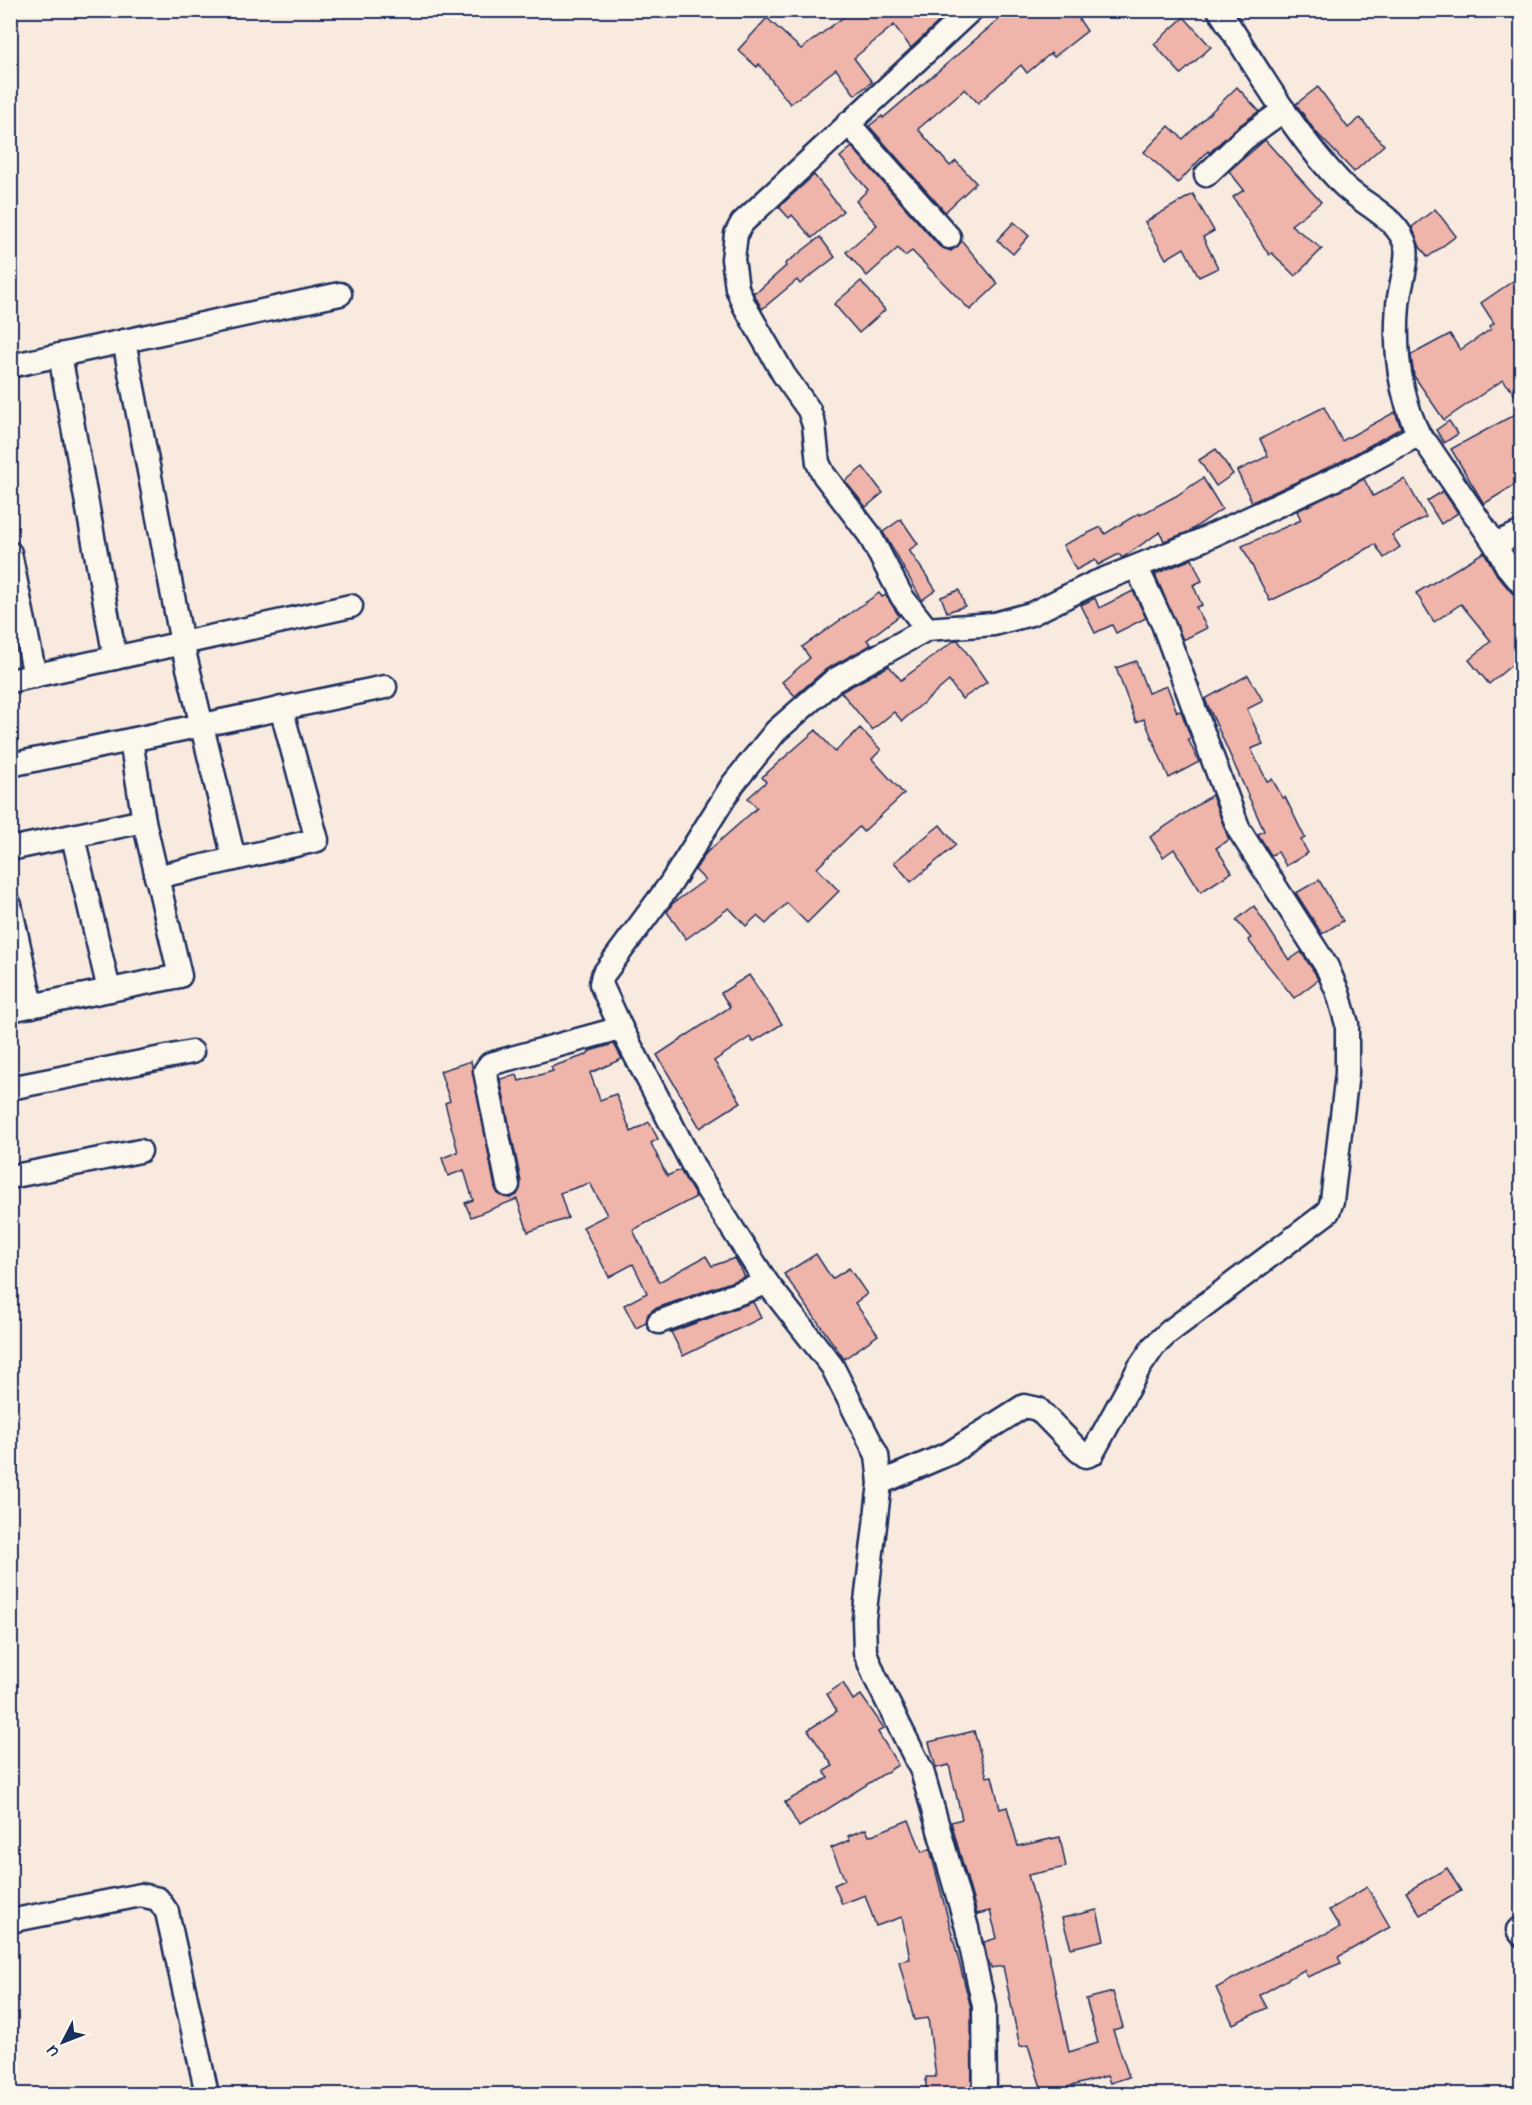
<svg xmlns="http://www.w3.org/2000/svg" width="1532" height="2105" font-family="'Architects Daughter',sans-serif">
<rect width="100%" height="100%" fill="#f9eadf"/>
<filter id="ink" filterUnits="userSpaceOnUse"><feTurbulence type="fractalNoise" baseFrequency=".0167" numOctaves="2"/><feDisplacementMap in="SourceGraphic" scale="12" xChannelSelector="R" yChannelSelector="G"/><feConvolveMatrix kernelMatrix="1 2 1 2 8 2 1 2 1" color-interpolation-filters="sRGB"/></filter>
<g filter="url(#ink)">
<g fill="#efb4aa" stroke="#1b2f5e" stroke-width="1.5">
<path d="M853,10H951L911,48L894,25L854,58L872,82L855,95L836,69L790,104L759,64L757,67L738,50L767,18L801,49Z"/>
<path d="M1010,10H1073L1087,31L1054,57L1051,53L1027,73L1021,65L978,103L965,89L918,129L950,166L956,161L976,183L945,212L869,126L882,116L883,118Z"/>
<path d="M1184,17L1211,47L1181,74L1154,44Z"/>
<path d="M1237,87L1259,111L1236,128L1209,153L1208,151L1178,183L1144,152L1169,126L1183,139Z"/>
<path d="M1318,87L1348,128L1360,118L1384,145L1354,172L1315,131L1296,104Z"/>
<path d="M1265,140L1321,202L1291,225L1322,249L1295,276L1272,253L1269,255L1233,197L1244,190L1229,171Z"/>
<path d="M852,147L939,246L951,251L962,241L998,284L970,310L912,251L905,256L898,248L867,276L846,252L877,225L856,201L868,190L840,157Z"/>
<path d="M814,175L843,211L812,238L792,215L789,218L779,207Z"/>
<path d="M1193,194L1214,231L1203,237L1218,268L1199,277L1184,248L1166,259L1145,222Z"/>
<path d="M1435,209L1456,236L1428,257L1420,247L1412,227Z"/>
<path d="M1014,222L1029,236L1013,254L997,240Z"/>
<path d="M820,237L835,257L800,284L797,280L762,309L753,292L758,291L786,266L785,264Z"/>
<path d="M861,281L885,310L859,333L834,304Z"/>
<path d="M1513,281L1521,294V402L1503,380L1444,420L1414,376L1411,355L1450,334L1460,350L1491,329L1490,326L1494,323L1481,303Z"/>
<path d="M1324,407L1342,441L1395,412L1401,428L1340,462L1252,502L1237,471L1268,456L1260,439Z"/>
<path d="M1521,411V481L1484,504L1451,449Z"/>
<path d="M1449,421L1458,434L1444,443L1436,430Z"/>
<path d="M1216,449L1233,474L1216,486L1199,460Z"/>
<path d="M863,467L883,493L866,507L845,481Z"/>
<path d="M1203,478L1222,509L1188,532L1164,541L1160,532L1122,558L1119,554L1098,565L1095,560L1076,570L1063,545L1101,527L1105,534L1139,513L1140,515L1176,496Z"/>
<path d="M1364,479L1373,496L1405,479L1426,517L1392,535L1400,547L1384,558L1375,544L1322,576L1270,601L1242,546L1301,520L1297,511Z"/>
<path d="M1443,491L1458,513L1441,524L1427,501Z"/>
<path d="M901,519L918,544L909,550L936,590L922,600L883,532Z"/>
<path d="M1484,552L1497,575L1512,593L1521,597V675L1513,664L1489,684L1469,660L1491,641L1461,604L1434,622L1416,593Z"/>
<path d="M1192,559L1202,581L1193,585L1202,605L1196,607L1207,628L1183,640L1155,574Z"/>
<path d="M959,590L965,606L947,612L941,597Z"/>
<path d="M1133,591L1146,618L1116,633L1112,625L1095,633L1081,605L1095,598L1099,608Z"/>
<path d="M879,593L882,597L886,595L899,616L867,640L871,645L826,669L795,696L782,682L810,658L802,647Z"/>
<path d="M955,640H958L987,682L962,699L949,681L902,721L894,712L872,730L841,692L889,666L901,680Z"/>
<path d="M1136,661L1148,693L1167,686L1177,712L1181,711L1191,738L1188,739L1199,762L1169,778L1144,719L1136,722L1116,668Z"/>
<path d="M1248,675L1263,701L1247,709L1263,744L1251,749L1267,781L1272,779L1283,798L1285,797L1305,838L1301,840L1308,853L1286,866L1278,852L1271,855L1258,834L1264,831L1205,699Z"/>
<path d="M860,728L881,750L872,759L904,794L863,832L859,827L817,868L839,891L807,923L787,903L766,924L757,916L746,926L729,908L686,939L667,912L672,904L705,880L695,870L706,853L757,808L748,798L766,782L762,777L816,730L835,752Z"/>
<path d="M1212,795L1229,840L1216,848L1232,872L1201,892L1174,849L1163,857L1150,837Z"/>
<path d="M940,825L956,845L911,882L894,862Z"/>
<path d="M1319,880L1343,921L1322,934L1296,893Z"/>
<path d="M1254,906L1289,960L1301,952L1315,973L1318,980L1294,998L1248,940L1251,938L1236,920Z"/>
<path d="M749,975L782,1024L753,1042L750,1037L714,1061L741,1102L700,1128L657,1055L730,1007L721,993Z"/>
<path d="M614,1044L622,1059L590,1073L600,1100L616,1094L631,1132L649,1122L658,1139L651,1143L667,1176L680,1170L696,1197L633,1230L659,1282L706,1256L712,1266L735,1258L745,1277L654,1309L648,1314L646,1323L636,1328L624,1305L647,1293L633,1264L609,1277L583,1227L607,1215L590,1183L560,1193L568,1218L528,1232L517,1199L471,1217L465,1203L473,1200L464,1170L448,1176L442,1158L458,1152L445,1103L450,1101L440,1071L471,1061L495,1188L498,1194L510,1198L517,1195L521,1182L500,1079L517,1075L519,1081L553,1071L551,1067L586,1055L590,1051Z"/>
<path d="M816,1254L832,1279L849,1268L867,1294L855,1303L878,1335L844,1359L784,1274Z"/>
<path d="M753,1302L761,1318L683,1356L671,1332Z"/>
<path d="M843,1683L853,1700L861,1695L884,1728L878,1732L898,1765L799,1827L785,1802L828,1778L824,1771L833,1766L808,1730L837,1711L827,1694Z"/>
<path d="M974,1731L987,1777L992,1776L1000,1809L1007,1807L1018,1846L1060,1837L1066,1867L1028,1875L1042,1923L1069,2052L1098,2043L1086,1999L1113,1992L1123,2027L1113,2030L1129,2077L1110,2083L1107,2076L1043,2094L1028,2045L1020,2047L1003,1966L991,1968L987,1958L984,1942L997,1938L990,1911L977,1914L951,1822L962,1819L949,1765L936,1768L929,1742Z"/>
<path d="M909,1820L922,1852L930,1849L971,2008L972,2094H926V2077H936L928,2018L914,2020L899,1961L910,1959L902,1917L876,1926L865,1895L842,1904L834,1885L845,1880L831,1848L850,1840L848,1836L866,1829L869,1836Z"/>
<path d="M1447,1868L1461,1891L1420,1915L1406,1892Z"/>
<path d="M1367,1887L1390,1927L1338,1957L1341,1963L1307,1977L1304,1970L1260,1995L1267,2008L1233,2024L1216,1988L1290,1948L1340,1928L1329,1910Z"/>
<path d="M1097,1910L1104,1940L1071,1948L1062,1918Z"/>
</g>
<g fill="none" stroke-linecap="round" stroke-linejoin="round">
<defs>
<g id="minor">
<path d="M1219,10C1258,69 1293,133 1342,184C1361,204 1399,217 1406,247C1409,260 1399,290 1398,305C1394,352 1399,395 1420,437"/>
<path d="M848,123L949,237"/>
<path d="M1206,175L1245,138L1284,110"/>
<path d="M124,341L182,643L234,859"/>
<path d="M60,355L115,658"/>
<path d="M10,366L340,294"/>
<path d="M1495,544L1507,566L1522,584"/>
<path d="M10,553L35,676"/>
<path d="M927,629L902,597L869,534L824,475L818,463L814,425L809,410L784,375L744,305L737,288L733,259L736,234L742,223L971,10"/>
<path d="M10,681L351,606"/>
<path d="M10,765L385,687"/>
<path d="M73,837L109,990"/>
<path d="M10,849L144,821"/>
<path d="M156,877L317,840L281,708"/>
<path d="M10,905L32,1006"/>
<path d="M10,1010L180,976L144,821L131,740"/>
<path d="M10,1088L192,1052"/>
<path d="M10,1177L140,1151"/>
<path d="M508,1185L485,1071L490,1064L621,1028"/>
<path d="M659,1322L767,1283"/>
<path d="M880,1483L950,1453L1024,1406L1038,1409L1079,1451L1086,1456L1092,1454L1139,1368L1154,1346L1169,1332L1328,1212L1332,1201L1347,1073V1024L1338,993L1327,967L1239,830L1163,624L1137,568"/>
<path d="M10,1921L141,1895L158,1899L167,1912L207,2094"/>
<path d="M1518,1930L1522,1935"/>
<path d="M985,2094L984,2006L967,1928L922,1771L875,1677L865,1652L864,1619L880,1483L877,1455L832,1366L767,1283L697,1173L621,1028L601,984L603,975L671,883L733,784L776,731L833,681L927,629L994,624L1031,614L1092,584L1193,544L1346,474L1412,438L1420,437L1427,444L1495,544L1522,532"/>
</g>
</defs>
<use href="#minor" stroke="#1b2f5e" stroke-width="27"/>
<use href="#minor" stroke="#fbf7ec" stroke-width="22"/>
</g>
</g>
<rect width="1532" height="2105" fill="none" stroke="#fbf7ec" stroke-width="36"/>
<rect x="18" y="18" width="1496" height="2069" fill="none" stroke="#1b2f5e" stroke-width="2" filter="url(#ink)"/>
<g transform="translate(63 2042) rotate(228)" stroke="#fbf7ec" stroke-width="4.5" paint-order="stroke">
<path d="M0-4.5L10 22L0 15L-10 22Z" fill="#1b2f5e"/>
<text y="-9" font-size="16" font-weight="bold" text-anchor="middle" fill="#1b2f5e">U</text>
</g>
</svg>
